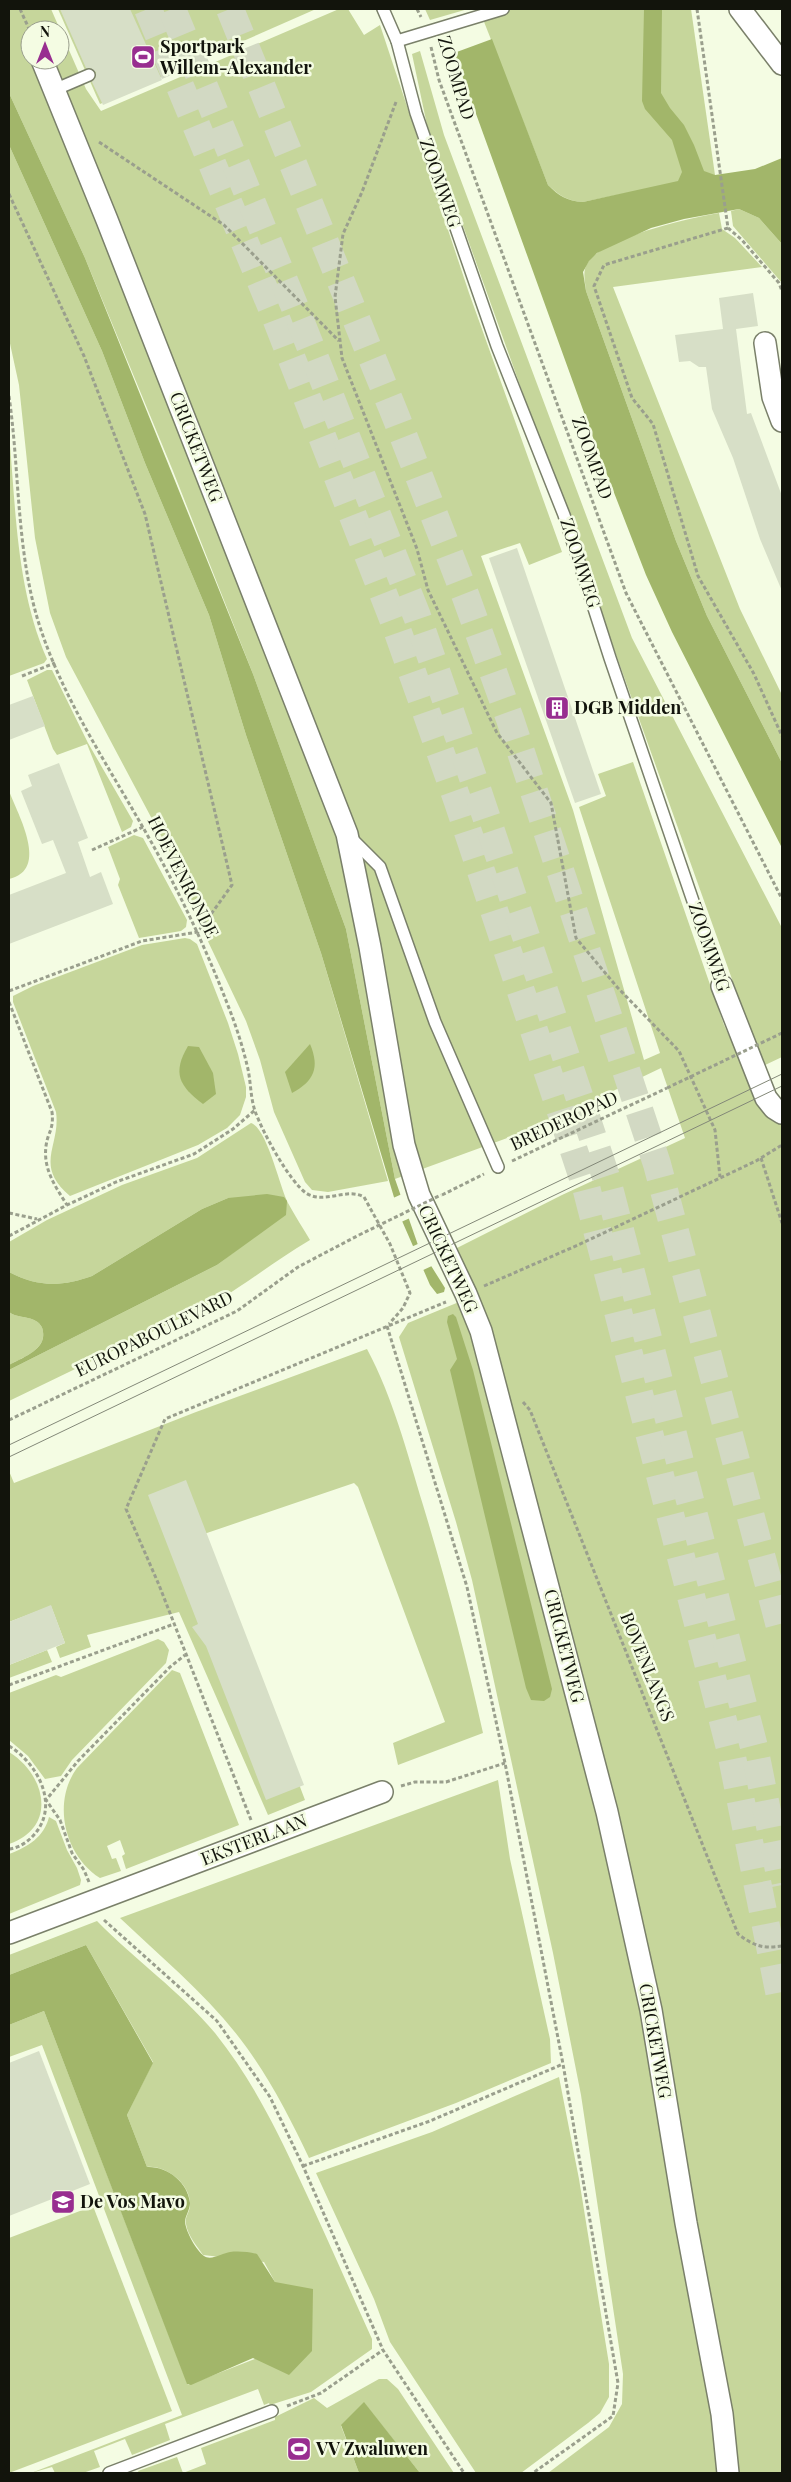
<svg xmlns="http://www.w3.org/2000/svg" width="791" height="2482" font-family="'Playfair Display',serif">
<rect width="100%" height="100%" fill="#f4fce3"/>
<g fill="#c6d69b" fill-rule="evenodd">
<path d="M9,9H51L86,89L101,111L339,9H348L364,35L380,25L469,293L562,552L529,565L520,543L481,556L573,810L644,1060L660,1053L579,807L606,796L598,774L633,762L724,1025L767,1116L782,1122V2473H548L609,2427L622,2404L623,2374L581,2095L553,1953L472,1580L456,1522L399,1337L408,1323L476,1295L451,1251L562,1195L685,1138L661,1068L540,1126L395,1179L346,929L253,674L173,471L85,258L9,93ZM30,30H60V60H30Z"/>
<path d="M58,9H316L100,104Z"/>
<path d="M425,9H468L430,20Z"/>
<path d="M479,9H691L715,175L583,202C567,201 560,196 548,185Z"/>
<path d="M420,51L444,135L632,638L782,928V1057L763,1066L427,125L412,54Z"/>
<path d="M9,145L102,351L145,463L209,615L246,735L321,953L388,1181L328,1192L312,1190L305,1182L274,1112L260,1060L246,1021L203,931L189,893L169,851L66,657L50,613L35,538L19,385L9,339Z"/>
<path d="M739,209L759,218L782,244V283L733,226L731,211Z"/>
<path d="M719,213L722,229L735,238L762,267L613,287L740,609L782,695V763L707,616L676,541L586,291C585,280 582,271 588,262C605,237 690,218 719,213Z"/>
<path d="M9,434C16,509 16,588 47,659L44,663L9,676Z"/>
<path d="M47,670H52L88,743L133,821L131,827L122,832L87,744L57,755L53,749L27,680Z"/>
<path d="M9,791C18,815 50,870 9,879Z"/>
<path d="M134,835L143,838L187,920L186,927L181,931L139,938L118,885L120,879L108,847Z"/>
<path d="M185,938L190,939L197,944L228,1023L238,1054L246,1087V1097L240,1115L227,1128L198,1145L70,1196C33,1165 61,1146 56,1112L13,1002V996L33,986L142,945Z"/>
<path d="M251,1123C267,1128 280,1188 288,1203C295,1216 303,1228 310,1240C279,1258 253,1279 222,1298L9,1401V1370L217,1265L250,1240L228,1198L202,1209L92,1276C62,1287 37,1287 9,1272V1242L47,1220L122,1185L197,1158Z"/>
<path d="M9,1312C17,1318 26,1316 34,1320C39,1322 43,1327 43,1332C46,1350 21,1358 9,1365Z"/>
<path d="M367,1349C393,1398 407,1452 423,1505C446,1581 466,1656 483,1733L398,1765L393,1743L445,1722L358,1487L354,1483L204,1534L305,1800L268,1815L179,1612L87,1635L91,1647L60,1658L56,1647L65,1643L51,1606L9,1622V1471L14,1483L196,1412Z"/>
<path d="M158,1639L164,1642L169,1650L166,1663L72,1760L61,1776L45,1779L28,1756L9,1740V1693L56,1675L61,1677Z"/>
<path d="M47,1650L52,1662L9,1678V1665Z"/>
<path d="M172,1670L180,1673L239,1825L126,1869L122,1856L125,1854L120,1840L107,1846L112,1859L116,1858L121,1871L100,1878C64,1855 52,1802 77,1768Z"/>
<path d="M9,1752C46,1775 58,1827 9,1844Z"/>
<path d="M498,1780L510,1859L550,2039L551,2063L456,2103L309,2158C291,2120 272,2083 247,2048C212,1999 163,1959 120,1918Z"/>
<path d="M49,1817L56,1821L67,1850L77,1868L81,1880L80,1885L9,1914V1854C28,1847 44,1837 49,1817Z"/>
<path d="M97,1921C135,1960 180,1991 215,2033C251,2078 276,2128 300,2180C325,2233 348,2286 372,2339V2349L311,2392L270,2405L269,2403L264,2405L258,2389L165,2424L170,2440L132,2455L125,2439L94,2451L100,2467L83,2473H55L52,2467L31,2473L182,2415L42,2045L9,2057V2025L44,2011L188,2385L257,2358L275,2282L264,2262L203,2255C197,2246 188,2236 186,2224C184,2218 190,2212 190,2205C191,2184 166,2165 147,2167L127,2115L153,2062L86,1945L9,1975V1955Z"/>
<path d="M559,2077L579,2179L609,2364V2397L600,2413L588,2423L521,2473H476L390,2342L374,2299L316,2173L432,2132Z"/>
<path d="M93,2206L172,2411L9,2473V2238Z"/>
<path d="M379,2379H387L398,2389L454,2473H420L364,2403L341,2426L359,2473H139L138,2471L177,2457L183,2473L206,2464L201,2448L275,2420V2417L314,2398L327,2408Z"/>
</g>
<g fill="#a2b66a">
<path d="M644,9H662L661,93L670,108L684,125L694,145L704,171L715,175L755,169L782,158V244L759,218L739,209L684,219L651,228L597,253L589,261L583,272L586,291L676,541L707,616L782,763V848L672,632L646,575L599,454L454,53L492,39L548,185C559,196 567,201 583,202L678,181L682,172L672,140L645,109L642,101Z"/>
<path d="M9,93L85,258L253,674L346,929L395,1179L418,1245L445,1288L444,1292L437,1294L430,1285L399,1214L321,953L246,735L209,615L145,463L102,351L9,145Z"/>
<path d="M310,1044C320,1068 314,1081 292,1093L285,1072Z"/>
<path d="M188,1046L199,1047L213,1073L216,1094L203,1104C179,1086 172,1073 188,1046Z"/>
<path d="M267,1194L284,1197L287,1201L286,1215L217,1265L9,1370V1365C21,1358 46,1350 43,1332C43,1327 39,1322 34,1320C26,1316 17,1318 9,1312V1272C37,1287 62,1287 92,1276L202,1209L228,1198Z"/>
<path d="M453,1314L456,1317L473,1370L552,1689L550,1697L544,1701L531,1700L526,1688L450,1370L457,1359L447,1322L448,1316Z"/>
<path d="M86,1945L153,2063L127,2115L147,2167C167,2166 188,2182 190,2203C190,2210 185,2216 185,2222C186,2232 196,2250 204,2256C211,2261 223,2253 230,2252C239,2251 249,2252 257,2254L275,2282L313,2289L312,2351L289,2375L253,2358L191,2385L187,2384L44,2011L9,2025V1975Z"/>
<path d="M364,2402L420,2473H359L341,2425Z"/>
</g>
<g fill="#f4fce3">
<path d="M402,1194L410,1218L399,1223L391,1199Z"/>
<path d="M420,1243L434,1265L421,1271L409,1248Z"/>
</g>
<g fill="#d7dfc7">
<path d="M60,9H130L162,80L103,105L92,82L96,76V72L90,68H86Z"/>
<path d="M753,293L758,326L736,329L747,414L751,413L782,496V591L760,539L733,458L712,409L706,367H699L690,361L679,362L675,335L723,329L719,298Z"/>
<path d="M517,548L601,794L575,803L489,558Z"/>
<path d="M33,696L45,726L9,740V705Z"/>
<path d="M59,763L88,838L78,842L90,877L101,872L113,904L9,944V895L66,873L53,840L42,844L21,791L32,786L28,775Z"/>
<path d="M186,1480L304,1785L266,1800L206,1646L192,1627L198,1624L148,1495Z"/>
<path d="M51,1605L65,1643L9,1665V1622Z"/>
<path d="M39,2051L90,2184L9,2216V2063Z"/>
</g>
<g fill="none" stroke-linecap="round" stroke-linejoin="round">
<g stroke="#d2d9c3" stroke-width="28" stroke-dasharray="28 14" stroke-linecap="butt">
<path d="M148,9L274,313L395,624L457,799L586,1187L731,1752L782,2006"/>
<path d="M172,9L294,305L417,616L478,792L607,1180L754,1747L782,1885"/>
<path d="M230,9L396,417L466,597L510,719L657,1164L782,1634"/>
</g>
<defs>
<g id="service">
<path d="M383,9L397,41L416,113L497,346L564,515L610,658L722,986"/>
<path d="M397,41L503,9"/>
<path d="M54,90L89,75"/>
<path d="M350,837L380,867L435,1022L498,1167"/>
<path d="M109,2473L272,2411"/>
</g>
<g id="minor">
<path d="M740,9L782,64"/>
<path d="M42,60L107,220L347,834L370,947L404,1145L419,1195L466,1294L481,1331L607,1812L651,2010L686,2223L722,2414L728,2473"/>
<path d="M765,343L773,397L782,421"/>
<path d="M722,986L766,1098L774,1108L782,1113"/>
<path d="M9,1933L382,1792"/>
</g>
</defs>
<use href="#service" stroke="#7a806a" stroke-width="14"/>
<use href="#minor" stroke="#7a806a" stroke-width="24"/>
<g stroke="#9a9f8d" stroke-width="3" stroke-dasharray="4 2.5" stroke-linecap="butt">
<path d="M20,9L30,31"/>
<path d="M417,9L421,17"/>
<path d="M697,9L728,228L742,240L779,283L782,291"/>
<path d="M431,47L439,80L626,593L782,899"/>
<path d="M396,102L362,192L343,234L335,297L342,358L417,549L428,590L497,733L551,803L576,938L617,987L679,1051L715,1130L720,1177"/>
<path d="M99,142L224,225L339,341"/>
<path d="M9,194L84,356L145,514L232,885L198,932L142,941L9,991"/>
<path d="M728,228L604,265L594,286L632,398L653,424L698,576L754,674L782,736"/>
<path d="M9,396C20,473 16,556 41,630C64,699 105,761 141,824C174,881 203,941 227,1003C235,1023 242,1044 247,1065C251,1080 250,1096 255,1111C262,1131 289,1181 306,1193C324,1205 346,1187 364,1197L390,1244L410,1293L403,1308L389,1324"/>
<path d="M22,676L55,663"/>
<path d="M92,850L143,827"/>
<path d="M9,1002L52,1112C54,1130 48,1131 46,1146C43,1169 55,1186 67,1205"/>
<path d="M761,1158L782,1223"/>
<path d="M512,1161L667,1088"/>
<path d="M442,1195L484,1174"/>
<path d="M9,1213L37,1219"/>
<path d="M9,1236L67,1205L116,1182L194,1154L233,1129L255,1110"/>
<path d="M484,1286L578,1245L756,1161L782,1145"/>
<path d="M387,1326L467,1587L505,1763L563,2064L618,2383L613,2416L533,2473"/>
<path d="M523,1402L530,1410L738,1934C754,1946 763,1949 782,1946"/>
<path d="M9,1420L237,1311L298,1267L359,1235"/>
<path d="M9,1685L174,1624"/>
<path d="M9,1746C39,1764 61,1808 32,1837C26,1843 18,1848 9,1849"/>
<path d="M401,1786L415,1782H446L505,1763"/>
<path d="M251,1820L159,1585L126,1509L165,1419L446,1302"/>
<path d="M89,1882L84,1870L72,1853L60,1820L46,1800L78,1761L170,1667L185,1655"/>
<path d="M104,1920L217,2021L270,2097L303,2166L383,2350L464,2473"/>
<path d="M303,2166L430,2121L563,2064"/>
<path d="M287,2406L321,2393L383,2350"/>
</g>
<use href="#service" stroke="#fff" stroke-width="11"/>
<use href="#minor" stroke="#fff" stroke-width="21"/>
<g stroke="#838878" stroke-width="1">
<path d="M9,1445L782,1074"/>
<path d="M9,1457L782,1086"/>
</g>
<g stroke="#9a9f8d" stroke-width="3" stroke-dasharray="4 2.5" stroke-linecap="butt">
<path d="M667,1088L782,1033"/>
<path d="M359,1235L441,1195"/>
</g>
</g>
<defs>
<symbol id="stadium-square" viewBox="-11 -11 22 22"><rect x="-9" y="-9" width="18" height="18" rx="4" fill="#982e90" stroke="#f4fce3"/><path d="M0-5a6.5 5 0 1 0 0 10a6.5 5 0 1 0 0-10ZM-3.5-1.8h7v3.6h-7Z" fill="#fff"/></symbol>
<symbol id="building-square" viewBox="-11 -11 22 22"><rect x="-9" y="-9" width="18" height="18" rx="4" fill="#982e90" stroke="#f4fce3"/><path d="M-4-6H4V6H1V3H-1V6H-4ZM-2.5-4.3h1.7v1.8h-1.7ZM.8-4.3h1.7v1.8H.8ZM-2.5-1h1.7V.8h-1.7ZM.8-1h1.7V.8H.8Z" fill="#fff"/></symbol>
<symbol id="school-square" viewBox="-11 -11 22 22"><rect x="-9" y="-9" width="18" height="18" rx="4" fill="#982e90" stroke="#f4fce3"/><path d="M0-5L7-2L0 1L-7-2ZM-4 1L0 2.5L4 1V4Q0 6-4 4Z" fill="#fff"/></symbol>
</defs>
<g fill-rule="evenodd">
<use href="#stadium-square" x="129" y="43" width="28" height="28"/>
<use href="#building-square" x="543" y="694" width="28" height="28"/>
<use href="#school-square" x="49" y="2188" width="28" height="28"/>
<use href="#stadium-square" x="285" y="2435" width="28" height="28"/>
</g>
<g text-anchor="middle" stroke-width="5" stroke-linejoin="round" paint-order="stroke">
<g font-size="18" font-weight="bold" fill="#12140c" stroke="#f4fce3" text-anchor="start">
<text x="160" y="53">Sportpark<tspan x="160" dy="21">Willem-Alexander</tspan></text>
<text x="574" y="714">DGB Midden</text>
<text x="80" y="2208">De Vos Mavo</text>
<text x="316" y="2455">VV Zwaluwen</text>
</g>
<g font-size="18" fill="#12140c" stroke="#f4fce3">
<text transform="translate(456 78) rotate(73)" y="6">ZOOMPAD</text>
<text transform="translate(440 183) rotate(71)" y="6">ZOOMWEG</text>
<text transform="translate(196 447) rotate(69)" y="6">CRICKETWEG</text>
<text transform="translate(592 458) rotate(70)" y="6">ZOOMPAD</text>
<text transform="translate(580 563) rotate(72)" y="6">ZOOMWEG</text>
<text transform="translate(183 877) rotate(63)" y="6">HOEVENRONDE</text>
<text transform="translate(709 947) rotate(71)" y="6">ZOOMWEG</text>
<text transform="translate(564 1121) rotate(-25)" y="6">BREDEROPAD</text>
<text transform="translate(448 1259) rotate(65)" y="6">CRICKETWEG</text>
<text transform="translate(154 1334) rotate(-26)" y="6">EUROPABOULEVARD</text>
<text transform="translate(564 1646) rotate(76)" y="6">CRICKETWEG</text>
<text transform="translate(647 1667) rotate(68)" y="6">BOVENLANGS</text>
<text transform="translate(254 1840) rotate(-21)" y="6">EKSTERLAAN</text>
<text transform="translate(655 2041) rotate(80)" y="6">CRICKETWEG</text>
</g>
</g>
<rect width="791" height="2482" fill="none" stroke="#12140c" stroke-width="20"/>
<g transform="translate(45 45)"><circle r="24" fill="#f4fce3" stroke="#9a9f8d"/>
<path d="M0-4L9 19L0 12L-9 19Z" fill="#982e90"/>
<text y="-8" font-size="14" font-weight="bold" text-anchor="middle" fill="#12140c">N</text>
</g>
</svg>
